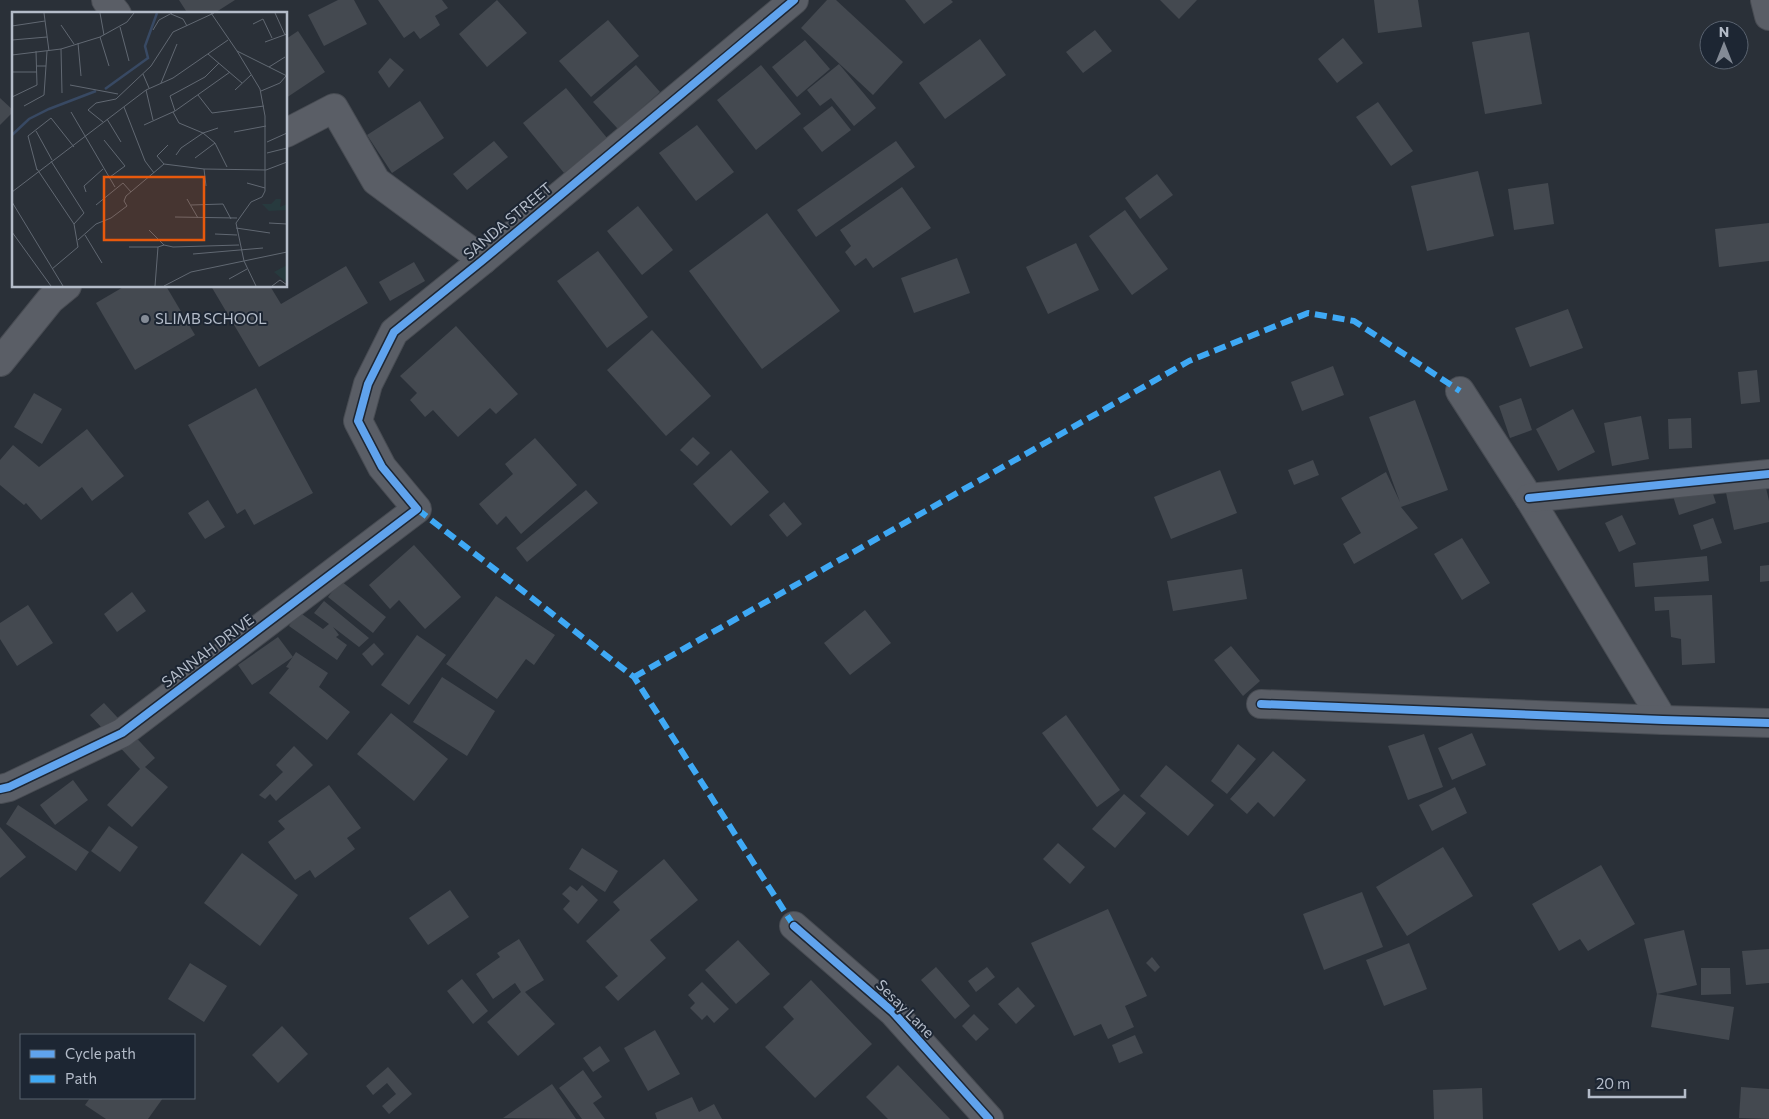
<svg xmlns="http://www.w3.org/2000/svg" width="1769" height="1119" font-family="Commissioner,sans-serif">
<rect width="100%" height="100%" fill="#2a3038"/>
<g fill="#444950">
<path d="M179,0H235L213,14H188Z"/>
<path d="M338,0H354L367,24L324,46L308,15Z"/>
<path d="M378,0H442L448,8L435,16L440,25L420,39L414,31L404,38Z"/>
<path d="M497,0L527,33L487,67L459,34Z"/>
<path d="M827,0H836L903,62L873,95L801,28Z"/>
<path d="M905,0H951L953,2L924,24Z"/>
<path d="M1160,0H1197L1179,19Z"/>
<path d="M1374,0H1418L1422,27L1378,33Z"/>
<path d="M608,20L639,56L591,97L559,61Z"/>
<path d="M1095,30L1112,51L1083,73L1066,52Z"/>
<path d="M298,31L325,72L286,98V39Z"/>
<path d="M1529,32L1542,104L1485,114L1472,42Z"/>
<path d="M1343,38L1363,63L1337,83L1318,59Z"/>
<path d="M980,39L1006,75L945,119L919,83Z"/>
<path d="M805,40L830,69L797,97L772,67Z"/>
<path d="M390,58L404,70L389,88L378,72Z"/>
<path d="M839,64L876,108L854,126L831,98L820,106L807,90Z"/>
<path d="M636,65L660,92L618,129L593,102Z"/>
<path d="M761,65L801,114L756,150L717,100Z"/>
<path d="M566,88L607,138L564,173L523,123Z"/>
<path d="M0,98L14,111L0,125Z"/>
<path d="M420,101L444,138L392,173L367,135Z"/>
<path d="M1378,102L1413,151L1391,166L1356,117Z"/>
<path d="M832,106L851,130L822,152L803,128Z"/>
<path d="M697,125L734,172L696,201L659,153Z"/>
<path d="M494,141L508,157L467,190L453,174Z"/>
<path d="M896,141L915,167L816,237L797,210Z"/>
<path d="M1478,171L1494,236L1427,251L1411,186Z"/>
<path d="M1157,174L1173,195L1140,219L1125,198Z"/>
<path d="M1548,183L1554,224L1514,230L1508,189Z"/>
<path d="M902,187L931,228L873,268L866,258L855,266L845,252L851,246L840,230Z"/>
<path d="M638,206L673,250L642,275L607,231Z"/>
<path d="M1125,210L1168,269L1132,295L1089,236Z"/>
<path d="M767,213L840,311L762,369L689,271Z"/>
<path d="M1769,223V261L1719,267L1715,229Z"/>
<path d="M1076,243L1099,290L1048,314L1026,267Z"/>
<path d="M598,251L648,317L607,348L557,281Z"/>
<path d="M957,258L970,293L914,313L901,278Z"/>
<path d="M414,262L425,281L390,301L379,282Z"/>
<path d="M346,266L368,303L259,367L211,286H270L281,304Z"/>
<path d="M125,286H166L195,335L135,370L96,303Z"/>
<path d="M1568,309L1583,348L1530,367L1515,328Z"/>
<path d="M456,326L518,394L496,414L490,408L458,437L433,410L425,417L410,400L417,393L400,376Z"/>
<path d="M652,330L711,396L666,436L607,370Z"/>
<path d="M1333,366L1344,395L1302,411L1291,382Z"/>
<path d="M1757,370L1760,402L1741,404L1738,372Z"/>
<path d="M256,388L313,493L254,525L245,509L237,514L188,425Z"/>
<path d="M34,393L62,409L42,444L14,427Z"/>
<path d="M1521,398L1532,430L1510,438L1499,406Z"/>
<path d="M1415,400L1448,490L1401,507L1418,528L1354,564L1343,544L1361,533L1341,498L1386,472L1400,502L1369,417Z"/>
<path d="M1573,409L1595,452L1558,471L1536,429Z"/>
<path d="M1641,416L1649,459L1612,466L1604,423Z"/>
<path d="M1691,418L1692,448L1669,449L1668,419Z"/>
<path d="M87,429L124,476L92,501L82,487L41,520L26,503L24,505L0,485V460L13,445L39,467Z"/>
<path d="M693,437L710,453L697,466L680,450Z"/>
<path d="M535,438L577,485L521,534L506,516L497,525L479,504L513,474L505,464Z"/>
<path d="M731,450L769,492L731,526L693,484Z"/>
<path d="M1313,460L1319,475L1294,485L1288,470Z"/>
<path d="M1220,470L1237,513L1171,539L1154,497Z"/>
<path d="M1764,479L1769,501V522L1734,530L1725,488Z"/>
<path d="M1710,485L1716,503L1679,515L1673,496Z"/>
<path d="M586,490L598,503L527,562L516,548Z"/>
<path d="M208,500L225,527L205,539L188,513Z"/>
<path d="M784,502L802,524L787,537L769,515Z"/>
<path d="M1622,515L1636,544L1619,552L1605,523Z"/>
<path d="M1713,518L1722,543L1701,550L1693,525Z"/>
<path d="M1462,538L1490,583L1462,600L1434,554Z"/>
<path d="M414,545L461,597L425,629L399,600L390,609L369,585Z"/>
<path d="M1707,556L1709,581L1635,587L1633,563Z"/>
<path d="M1769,565V581L1760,582V566Z"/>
<path d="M1242,569L1247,599L1173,611L1167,581Z"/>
<path d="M341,581L386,617L373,633L328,597Z"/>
<path d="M132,592L146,611L117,632L104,614Z"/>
<path d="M1712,595L1715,663L1682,665L1681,639L1671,637L1669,610L1655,611L1654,597Z"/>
<path d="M496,596L555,635L534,665L526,659L497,699L446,664Z"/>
<path d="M324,601L369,638L359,647L333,627L339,635L336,637L347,645L337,660L289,626L299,612L323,629L329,624L314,613Z"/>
<path d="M28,605L53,643L17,666L0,639V623Z"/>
<path d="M865,610L891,643L850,675L824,643Z"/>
<path d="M417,635L446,655L409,705L381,685Z"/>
<path d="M278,637L293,657L252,685L238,665Z"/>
<path d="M374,643L384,654L372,666L362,654Z"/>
<path d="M1231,646L1260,681L1243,696L1214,660Z"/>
<path d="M296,652L328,673L319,687L350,712L327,740L269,693L289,668L286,667Z"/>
<path d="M442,677L495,711L467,756L413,722Z"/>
<path d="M104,703L155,758L145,767L168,787L132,827L107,805L140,769L90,715Z"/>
<path d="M391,713L448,759L414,801L357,754Z"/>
<path d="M1066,715L1120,790L1097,807L1042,733Z"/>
<path d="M1472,733L1486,765L1452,780L1438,748Z"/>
<path d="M1424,734L1443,787L1408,800L1388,746Z"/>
<path d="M1238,744L1256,759L1227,794L1211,781Z"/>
<path d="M294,746L313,765L276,801L270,794L265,799L259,795L283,772L276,765Z"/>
<path d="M1273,751L1306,780L1274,817L1258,802L1247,814L1230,799Z"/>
<path d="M1166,765L1214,805L1188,836L1140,796Z"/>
<path d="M73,780L88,800L55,825L40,805Z"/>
<path d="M329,785L361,828L347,838L355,849L315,878L310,870L295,880L268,842L285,829L278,821Z"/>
<path d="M1455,787L1467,813L1432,831L1419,805Z"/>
<path d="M1124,794L1146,813L1115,848L1092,829Z"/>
<path d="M18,805L89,852L76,871L6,824Z"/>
<path d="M109,826L138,847L120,872L91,851Z"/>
<path d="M0,827L26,857L0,878Z"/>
<path d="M1058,843L1085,867L1070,884L1043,859Z"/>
<path d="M1443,847L1473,896L1407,936L1376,887Z"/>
<path d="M582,848L618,871L605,892L569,869Z"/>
<path d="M242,853L298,895L260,946L204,903Z"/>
<path d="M664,859L698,900L650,940L666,958L618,1001L605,987L618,976L586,941L620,910L613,902Z"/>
<path d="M1601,865L1635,924L1588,951L1580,939L1559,951L1532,904Z"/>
<path d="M582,885L598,900L578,924L563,909L570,901L562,894L570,886L577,891Z"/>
<path d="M450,890L469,917L428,945L409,918Z"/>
<path d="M1362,892L1383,947L1324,970L1303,914Z"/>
<path d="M1108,909L1147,996L1125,1006L1134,1027L1108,1039L1101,1024L1074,1036L1031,943Z"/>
<path d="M1684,930L1697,985L1657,994L1734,1007L1729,1040L1651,1027L1657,994L1644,939Z"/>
<path d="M519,939L544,980L525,992L555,1024L518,1056L487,1022L521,992L515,983L493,999L476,974L500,957L497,953Z"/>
<path d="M738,940L770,974L736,1004L705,970Z"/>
<path d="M1409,943L1427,989L1384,1006L1366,960Z"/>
<path d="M1769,949V983L1746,985L1742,951Z"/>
<path d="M1152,957L1160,967L1155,972L1146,963Z"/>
<path d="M190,963L227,986L204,1022L168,999Z"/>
<path d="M936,967L970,1006L955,1019L921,980Z"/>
<path d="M987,967L995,977L976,992L968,981Z"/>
<path d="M1701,968H1730L1731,994L1701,995Z"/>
<path d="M462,979L488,1011L473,1024L447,991Z"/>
<path d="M811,980L872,1044L815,1098L765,1047L794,1019L783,1007Z"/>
<path d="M702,982L729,1009L714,1023L707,1015L702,1020L690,1008L695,1003L688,995Z"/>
<path d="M1018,987L1035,1006L1016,1024L998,1004Z"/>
<path d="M974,1014L989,1029L976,1041L962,1026Z"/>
<path d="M282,1026L308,1054L278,1083L252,1055Z"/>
<path d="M655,1030L680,1074L648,1091L624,1048Z"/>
<path d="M1135,1035L1143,1053L1119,1063L1112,1045Z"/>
<path d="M600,1046L610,1061L593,1072L583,1058Z"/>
<path d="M898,1065L950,1119H888L866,1097Z"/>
<path d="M388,1067L412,1094L389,1114L382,1106L396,1094L387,1083L373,1095L366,1086Z"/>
<path d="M583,1070L602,1097L593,1103L605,1119H582L559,1088Z"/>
<path d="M552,1084L576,1119L503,1118Z"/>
<path d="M1741,1087L1769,1089V1119L1739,1118Z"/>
<path d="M1482,1088L1483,1119H1434L1433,1090Z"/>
<path d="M692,1097L699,1112L714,1104L722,1119H657L655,1113Z"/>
<path d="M90,1098H163L148,1119H106L85,1105Z"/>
</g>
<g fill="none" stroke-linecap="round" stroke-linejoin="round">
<defs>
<g id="minor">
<path d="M106,0L117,14"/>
<path d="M1765,0L1769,16"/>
<path d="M286,133L334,108L376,181L483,260"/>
<path d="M0,362L50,300L67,286"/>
<path d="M1460,391L1529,498L1663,720"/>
<path d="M1529,498L1769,474"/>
<path d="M1261,704L1663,720L1769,723"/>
<path d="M0,789L9,787L122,733L417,509L382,467L358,421L368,384L394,332L483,260L794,0"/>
<path d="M794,926L893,1012L989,1119"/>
</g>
</defs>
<use href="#minor" stroke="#484c53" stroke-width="30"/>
<use href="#minor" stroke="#5a5e66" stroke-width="28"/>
<g stroke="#3fa9f5" stroke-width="6" stroke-dasharray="12 6" stroke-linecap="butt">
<path d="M417,509L634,677L794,926"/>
<path d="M634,677L1189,361L1308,313L1354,321L1460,391"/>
</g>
<defs>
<g id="cycleway">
<path d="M1529,498L1769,474"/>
<path d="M1261,704L1663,720L1769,723"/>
<path d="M0,789L9,787L122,733L417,509L382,467L358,421L368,384L394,332L483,260L794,0"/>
<path d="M794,926L893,1012L989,1119"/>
</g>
</defs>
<use href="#cycleway" stroke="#1d2633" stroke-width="11"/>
<use href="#cycleway" stroke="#60a3ed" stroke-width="8"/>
</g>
<circle fill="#848b96" stroke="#1d2633" stroke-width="2" cx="145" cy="319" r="5"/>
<g text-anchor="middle" stroke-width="4" stroke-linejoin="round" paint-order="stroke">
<g font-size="15" fill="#b4bcc9" stroke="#1d2633">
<text transform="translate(508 221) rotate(-40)" y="5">SANDA STREET</text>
<text transform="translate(208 651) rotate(-37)" y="5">SANNAH DRIVE</text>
<text transform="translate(905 1009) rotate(45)" y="5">Sesay Lane</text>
</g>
<g font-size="15" fill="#b4bcc9" stroke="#1d2633" text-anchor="start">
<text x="155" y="324">SLIMB SCHOOL</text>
</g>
</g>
<g transform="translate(12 12)">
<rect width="275" height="275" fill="#2a3038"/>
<path d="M264,187H269L268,195L275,192V198L257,199L250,192H259ZM275,253V271L262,260Z" fill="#273a3e"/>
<path fill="none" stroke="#384963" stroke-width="2.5" d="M93,77L136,46L133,34L145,1M0,123L17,107L37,97L84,79"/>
<path fill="none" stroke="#616872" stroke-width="1" d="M32,1L37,39M88,1L92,23M199,1L225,39L275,64M263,1L273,23M159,2L171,7L175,14M241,12L251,7L260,26M49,13L62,32M0,14L33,9M108,15L117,49M141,18L147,8L160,1M88,25L97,54M0,28L35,25M253,30L275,22M66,31L69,64M49,37L50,81M225,39L248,77L253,104V179L250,185L239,190L224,211L232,249L244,274M196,42L230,71M0,43L49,37L88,25L115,10L122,1M25,54H34L35,39M257,55L273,45M0,60H25M131,62L137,76M149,71L165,32M58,73L106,82M134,78L141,108M223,78L239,63M249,79L268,71L274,64M186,83L200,101L252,94M0,85L25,73L24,39M12,94L32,83L34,54M112,95L133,149L142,161M163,99L158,84L193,65L207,51M59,100L103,175M161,100L167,111L191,121L203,131L215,155M95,107L109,130M91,110L76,98L84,91L104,87L139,54L161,20L202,1M132,113L163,99L218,60M24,119L40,148M222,120L254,114M92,128L113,154L98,165M255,130L275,121M255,141L275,136M164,143L169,136L191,121L206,116M183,146L203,131M39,149L72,201L62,212L66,235L40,257M152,152L145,144L156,133M25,157L62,212M192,157L194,174M25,158L16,124L39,106L62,135M235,171L253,176M0,180L134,78L161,66L216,28M74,180L72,174L91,157M175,187L186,206M0,190L51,274M84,193L111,171L119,180M179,193L211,192L219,207M163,205L225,206M257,211L275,212M224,216L258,221M137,218L152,233L161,235L227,233M0,220L39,274M203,222L225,223M73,223L90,251M66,228L84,212L99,206L115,194L112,189L114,184L152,152L192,157L254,158L275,150M117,235H146M181,242L251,236M217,267L235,257M143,274L146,235L152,233M152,274L179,260L275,240M260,274L268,268L275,273"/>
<path fill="#e8590c" fill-opacity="0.15" stroke="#e8590c" stroke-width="2.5" d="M92,165H192V228H92Z"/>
<rect width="275" height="275" fill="none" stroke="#b4bcc9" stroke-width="2.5"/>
</g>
<rect x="20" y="1034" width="175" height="65" fill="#1d2633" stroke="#59626f"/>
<rect x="30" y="1050" width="25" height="8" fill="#60a3ed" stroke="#59626f"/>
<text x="65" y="1059" font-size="15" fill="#b4bcc9">Cycle path</text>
<rect x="30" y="1075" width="25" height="8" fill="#3fa9f5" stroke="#59626f"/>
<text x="65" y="1084" font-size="15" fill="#b4bcc9">Path</text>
<g transform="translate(1724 45)"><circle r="24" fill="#1d2633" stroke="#59626f"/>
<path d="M0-4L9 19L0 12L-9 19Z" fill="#848b96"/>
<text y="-8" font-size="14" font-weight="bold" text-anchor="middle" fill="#b4bcc9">N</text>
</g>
<path d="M1589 1089v8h96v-8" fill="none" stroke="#b4bcc9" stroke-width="2.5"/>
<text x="1596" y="1089" font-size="15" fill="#b4bcc9" stroke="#1d2633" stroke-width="4" paint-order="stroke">20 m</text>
</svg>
